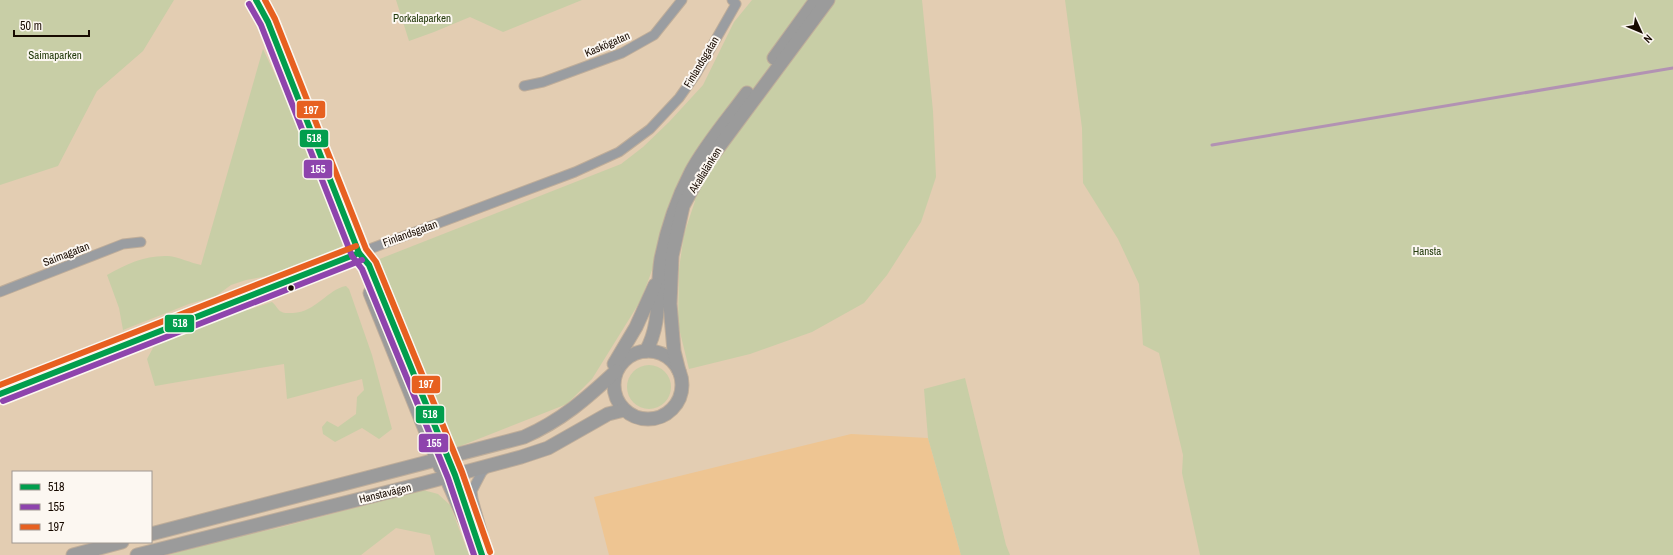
<svg xmlns="http://www.w3.org/2000/svg" width="1673" height="555" font-family="'Archivo Narrow',sans-serif">
<rect width="100%" height="100%" fill="#e3cdb2"/>
<path fill="#eec592" d="M851,434L928,438L961,555H609L594,497Z"/>
<g fill="#c8cea6">
<path d="M0,0H174L143,51L97,91L58,166L0,185Z"/>
<path d="M396,0H582L503,32L470,17L434,32L409,41Z"/>
<path d="M752,0H922L933,111L936,177L921,222L887,275L864,303L812,332L750,354L689,369L678,324L679,269L684,234L695,201L678,189L667,209L658,254L641,300L592,379L567,404L458,447L446,439L375,270L377,260L621,164L643,147L669,122L703,85L734,22Z"/>
<path d="M1065,0H1673V555H1200L1182,473L1183,455L1159,353L1143,345L1139,284L1118,239L1083,183L1082,128Z"/>
<path d="M263,49L292,111L339,226L343,243L340,250L279,274L246,280L231,285L216,296L189,304L123,330L119,308L107,275C126,264 146,255 168,256C179,257 191,263 201,265Z"/>
<path d="M346,286L349,289L372,355L392,429L379,439L362,428L335,442L323,434L322,427L327,421L338,427L356,414L357,397L364,390L362,379L287,399L284,364L155,386L147,359L154,346L162,342L234,311L248,310L272,302C275,304 276,307 278,309C282,314 288,313 293,313C316,312 328,289 346,286Z"/>
<circle cx="649" cy="387" r="22"/>
<path d="M965,378L1006,545L1010,555H961L928,438L924,389Z"/>
<path d="M423,490L438,494L450,505L469,555H435L430,535L396,528L361,555H168L228,539L278,528Z"/>
</g>
<g fill="none" stroke-linecap="round" stroke-linejoin="round">
<path stroke="#b292b3" stroke-width="3" d="M1212,145L1673,68"/>
<defs>
<g id="street">
<path d="M256,0L268,22L359,253L575,172L619,152L650,129L679,98L696,74L736,4L732,0"/>
<path d="M524,86L543,82L622,53L654,35L682,0"/>
<path d="M0,292L123,244L141,242"/>
<path d="M455,475L482,555"/>
<path d="M444,478L476,550"/>
<path d="M481,548L482,531L473,499L472,491L482,472L487,467"/>
</g>
<g id="secondary">
<path d="M774,58L816,0"/>
<path d="M359,253L369,265L451,465"/>
<path d="M370,293L440,467"/>
<circle cx="648" cy="385" r="34"/>
<path d="M646,351C662,323 656,289 661,259C667,228 677,199 691,172C706,144 728,119 747,93"/>
<path d="M614,364L636,327L655,285"/>
<path d="M679,371L674,351L670,304L672,256L683,206L704,167L828,0"/>
<path d="M0,394L359,253"/>
<path d="M151,534L524,437C562,420 586,399 616,371"/>
<path d="M73,555L122,542"/>
<path d="M137,555L424,483L521,457L548,448L608,414L624,410"/>
</g>
</defs>
<use href="#street" stroke="#bead9a" stroke-width="11"/>
<use href="#secondary" stroke="#bead9a" stroke-width="15"/>
<use href="#street" stroke="#9a9da1" stroke-width="9"/>
<use href="#secondary" stroke="#9b9b9b" stroke-width="13"/>
<defs>
<g id="bus-1">
<path d="M256,0L268,22L359,253L369,265L455,475L482,555"/>
<path d="M0,394L359,253"/>
</g>
<g id="bus-2">
<path d="M249,4L261,25L352,256L362,269L448,478L474,555"/>
<path d="M3,401L362,260"/>
</g>
<g id="bus-3">
<path d="M265,0L275,19L366,249L376,262L462,472L490,552"/>
<path d="M0,385L356,246"/>
</g>
</defs>
<use href="#bus-1" stroke="#fcf7f1" stroke-width="9"/>
<use href="#bus-2" stroke="#fcf7f1" stroke-width="9"/>
<use href="#bus-3" stroke="#fcf7f1" stroke-width="9"/>
<use href="#bus-1" stroke="#019e4d" stroke-width="6"/>
<use href="#bus-2" stroke="#8e44ad" stroke-width="6"/>
<use href="#bus-3" stroke="#e76020" stroke-width="6"/>
</g>
<circle fill="#170a00" stroke="#fcf7f1" stroke-width="1.5" cx="291" cy="288" r="3.5"/>
<g text-anchor="middle" stroke-width="4" stroke-linejoin="round" paint-order="stroke">
<g font-size="11" fill="#243b0d" stroke="#fcf7f1">
<text x="422" y="22">Porkalaparken</text>
<text x="55" y="59">Saimaparken</text>
<text x="1427" y="255">Hansta</text>
</g>
<g font-size="11" fill="#170a00" stroke="#fcf7f1">
<text transform="translate(607 44) rotate(-23)" y="4">Kaskögatan</text>
<text transform="translate(701 62) rotate(-59)" y="4">Finlandsgatan</text>
<text transform="translate(705 170) rotate(-58)" y="4">Akallalänken</text>
<text transform="translate(410 233) rotate(-20)" y="4">Finlandsgatan</text>
<text transform="translate(66 254) rotate(-21)" y="4">Saimagatan</text>
<text transform="translate(385 493) rotate(-14)" y="4">Hanstavägen</text>
</g>
</g>
<g stroke="#fcf7f1" stroke-width="1.5">
<rect x="296" y="100" width="30" height="19" rx="4" fill="#e76020"/>
<rect x="299" y="129" width="30" height="19" rx="4" fill="#019e4d"/>
<rect x="303" y="159" width="30" height="20" rx="4" fill="#8e44ad"/>
<rect x="164" y="314" width="31" height="19" rx="4" fill="#019e4d"/>
<rect x="411" y="375" width="30" height="19" rx="4" fill="#e76020"/>
<rect x="415" y="405" width="30" height="19" rx="4" fill="#019e4d"/>
<rect x="418" y="433" width="31" height="20" rx="4" fill="#8e44ad"/>
</g>
<g font-size="11" text-anchor="middle" font-weight="bold" fill="#fff">
<text x="311" y="114">197</text>
<text x="314" y="142">518</text>
<text x="318" y="173">155</text>
<text x="180" y="327">518</text>
<text x="426" y="388">197</text>
<text x="430" y="418">518</text>
<text x="434" y="447">155</text>
</g>
<rect x="12" y="471" width="140" height="72" fill="#fcf7f1" stroke="#a09891"/>
<rect x="20" y="484" width="20" height="6" fill="#019e4d" stroke="#a09891"/>
<text x="48" y="491" font-size="12" fill="#170a00">518</text>
<rect x="20" y="504" width="20" height="6" fill="#8e44ad" stroke="#a09891"/>
<text x="48" y="511" font-size="12" fill="#170a00">155</text>
<rect x="20" y="524" width="20" height="6" fill="#e76020" stroke="#a09891"/>
<text x="48" y="531" font-size="12" fill="#170a00">197</text>
<g transform="translate(1641 32) rotate(134)" stroke="#fcf7f1" stroke-width="3" paint-order="stroke">
<path d="M0-3L7 15L0 10L-7 15Z" fill="#170a00"/>
<text y="-6" font-size="11" font-weight="bold" text-anchor="middle" fill="#170a00">N</text>
</g>
<path d="M14 30v6h75v-6" fill="none" stroke="#170a00" stroke-width="2"/>
<text x="20" y="30" font-size="12" fill="#170a00" stroke="#fcf7f1" stroke-width="3" paint-order="stroke">50 m</text>
</svg>
